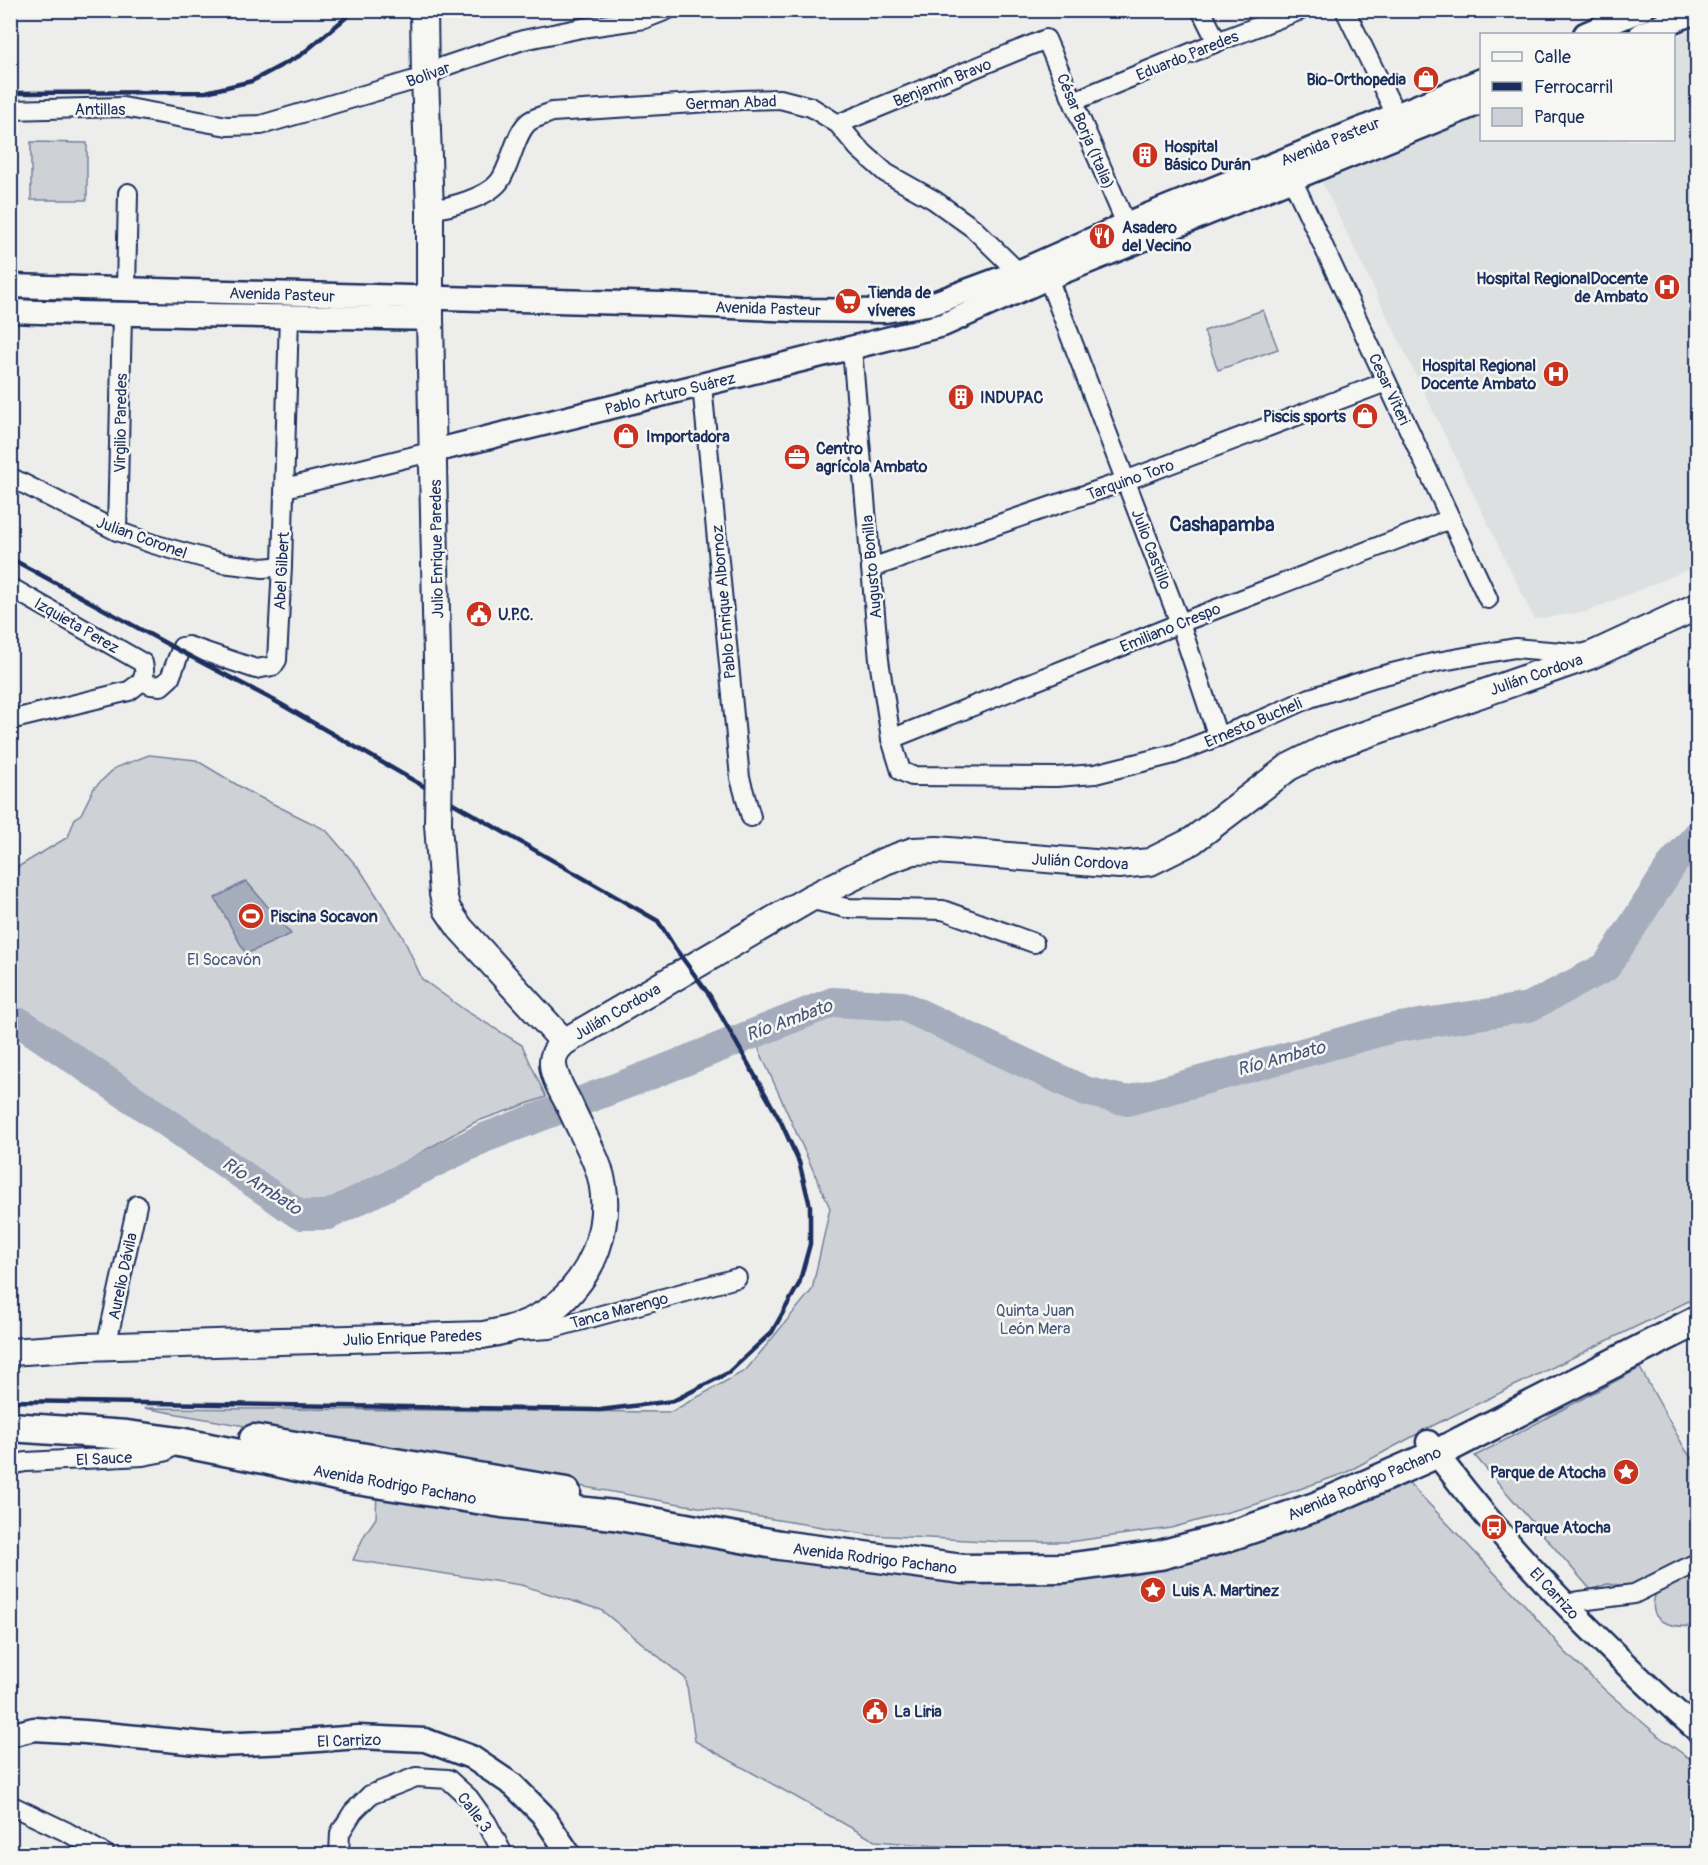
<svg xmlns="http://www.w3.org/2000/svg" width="1708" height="1865" font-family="Pangolin,sans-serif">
<rect width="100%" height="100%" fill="#edeeec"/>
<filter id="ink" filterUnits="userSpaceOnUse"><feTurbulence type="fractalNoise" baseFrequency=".0167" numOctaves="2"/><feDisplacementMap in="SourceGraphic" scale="12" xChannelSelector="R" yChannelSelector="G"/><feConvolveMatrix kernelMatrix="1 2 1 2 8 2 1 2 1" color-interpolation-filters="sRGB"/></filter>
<g filter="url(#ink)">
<path fill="#dde0e1" d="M1697,27V566L1586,612L1534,619L1322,182L1481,116L1482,140H1674V37Z"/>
<g fill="#ced2d7" stroke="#74809a" stroke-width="1.5">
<path d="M31,142L87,143V200H31Z"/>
<path d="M1263,310L1278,349L1218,370L1204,331Z"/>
<path d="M149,755L196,760L249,792L326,830L361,871L403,937L422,979L466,1011L522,1045L546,1097L475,1122L327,1206H302L270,1190L158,1110L23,1019L11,1017V871L68,837L75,818L81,814L94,788L115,768Z"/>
<path d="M1697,852V1297L1434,1425L1345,1473L1257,1504L1171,1528L1068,1542H1005L871,1535L674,1503L144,1408L671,1412L746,1370L812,1290L830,1208L757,1045L839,1012L894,1016L1093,1104L1127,1112L1395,1039L1532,1018L1613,976L1682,869Z"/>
<path d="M1640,1368L1685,1449L1697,1466V1556L1637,1586L1607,1584L1591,1590L1475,1456Z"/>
<path d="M1409,1483L1525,1605L1564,1651L1606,1691L1661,1738L1697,1764V1854H1009L1006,1851L875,1841L695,1741L686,1679L601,1610L521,1585L353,1560L365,1534L376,1518L377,1490L777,1558L1162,1567L1320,1522Z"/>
<path d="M1697,1571V1626C1672,1628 1643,1624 1657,1590Z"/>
</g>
<path fill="#a5acbc" stroke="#6e7a96" stroke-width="1.5" d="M246,881L291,934L246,954L215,898Z"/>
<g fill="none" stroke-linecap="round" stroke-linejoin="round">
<path stroke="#a5acbc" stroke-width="30" d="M10,1023H21L155,1114L300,1215H328L484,1138L655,1073L833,1002L903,1006L1085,1091L1127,1101L1393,1028L1529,1007L1606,967L1673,863L1698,835"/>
<defs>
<g id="minor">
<path d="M1201,10L1217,42"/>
<path d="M1345,10L1401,125"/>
<path d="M1074,101L1217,42L1301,10"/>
<path d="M10,110L123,107L227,126L261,125L425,77L445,66L523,40L582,28L644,19L667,10"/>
<path d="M838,124L1046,39L1126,224"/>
<path d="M1292,179L1488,599"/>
<path d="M430,210C450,207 486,198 499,182C511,167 515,131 530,121C536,117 545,115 552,112L742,100L780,99L811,107L838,124L858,148L886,173L934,200L973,228L1018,272"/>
<path d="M1042,267L1048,278L1180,623L1218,737"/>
<path d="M126,289L128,193"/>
<path d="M852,349L879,660L891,739L901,771L912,776L1056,777L1095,774L1174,754L1268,717L1310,698L1376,677L1437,662L1515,648L1586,654"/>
<path d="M702,385L740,778L751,817"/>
<path d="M10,477L117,531L153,544L222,563L263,568L282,566"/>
<path d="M285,488L434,451"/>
<path d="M117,531L122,315"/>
<path d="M871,568L1125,481L1386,382"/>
<path d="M10,587L143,663C147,679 142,682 129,691L10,720"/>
<path d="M142,681L151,685L161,686L170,678L182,647L188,646L256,669L273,666L277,660L282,566L289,315"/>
<path d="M891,739L1180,623L1450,519"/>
<path d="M809,899L846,908L943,910L1034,943"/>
<path d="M519,1331L550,1329L737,1278"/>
<path d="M106,1347L137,1205"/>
<path d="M10,1465L26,1462L143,1456L164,1452L176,1444"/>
<path d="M1565,1603L1634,1594L1698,1562"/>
<path d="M10,1805L67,1832L105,1854"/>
<path d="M339,1854L340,1833L353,1812L370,1795L416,1777L448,1779L469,1798L487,1823L503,1854"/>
</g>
<g id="tertiary">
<path d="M1585,34L1641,10"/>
<path d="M1641,34L1698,11"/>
<path d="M10,286L663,304L797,310L885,311L934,303L1018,272L1126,224L1482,80"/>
<path d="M10,311C150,316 290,315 430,319"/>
<path d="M434,451L943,325L1048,278L1482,102"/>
<path d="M1428,1442C1506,1549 1599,1643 1698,1731"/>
<path d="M10,1735L34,1729L85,1732L218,1745L290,1742L359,1737L425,1740L471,1757L513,1785L542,1814L569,1854"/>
</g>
<g id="secondary">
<path d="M424,10L425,77L430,210V319L439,756"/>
<path d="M438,824L443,894L447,909L460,928L564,1042"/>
<path d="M10,1352L84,1347L483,1335C524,1328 555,1315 580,1280C603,1249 611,1203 598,1167C590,1145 578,1125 569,1104C563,1092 552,1075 553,1061C554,1052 558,1048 564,1042L809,899L885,861L913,851L937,850L1119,865L1150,862L1192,841L1289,767L1327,748L1592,655L1698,606"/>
</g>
<g id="primary">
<path d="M10,1427L127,1435L179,1442L264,1459L344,1478L502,1503L614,1515L780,1545L962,1569L1066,1568L1160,1555L1224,1538L1315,1507L1436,1454L1698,1320"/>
<path d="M254,1439L566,1492"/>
</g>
</defs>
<use href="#minor" stroke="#1b2f5e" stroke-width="22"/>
<use href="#tertiary" stroke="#1b2f5e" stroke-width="27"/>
<use href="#secondary" stroke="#1b2f5e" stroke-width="30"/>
<use href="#primary" stroke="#1b2f5e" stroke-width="33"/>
<use href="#minor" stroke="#f6f6f2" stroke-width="18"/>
<use href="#tertiary" stroke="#f6f6f2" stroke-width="22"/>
<use href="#secondary" stroke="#f6f6f2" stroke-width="26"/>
<use href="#primary" stroke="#f6f6f2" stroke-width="28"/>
<g stroke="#1b2f5e" stroke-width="4.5">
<path d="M10,93L206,92L252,81L301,55L349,15L353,10"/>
<path d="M10,558L180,651L277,702L658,921L675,948L710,996L781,1122L799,1162L810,1206V1244L799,1284L772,1332L728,1373L673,1401L600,1410L10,1401"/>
</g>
<defs>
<path id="secondary-bridge" d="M438,824L439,756"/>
</defs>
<use href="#secondary-bridge" stroke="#1b2f5e" stroke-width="30" stroke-linecap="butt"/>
<use href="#secondary-bridge" stroke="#f6f6f2" stroke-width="26"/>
</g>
</g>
<defs>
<symbol id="shop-disc" viewBox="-11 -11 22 22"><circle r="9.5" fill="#c8321e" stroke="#f6f6f2"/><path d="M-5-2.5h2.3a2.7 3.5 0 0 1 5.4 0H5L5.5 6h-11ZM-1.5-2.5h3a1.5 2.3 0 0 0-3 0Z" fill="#fff"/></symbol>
<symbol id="building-disc" viewBox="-11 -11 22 22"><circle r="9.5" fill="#c8321e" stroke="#f6f6f2"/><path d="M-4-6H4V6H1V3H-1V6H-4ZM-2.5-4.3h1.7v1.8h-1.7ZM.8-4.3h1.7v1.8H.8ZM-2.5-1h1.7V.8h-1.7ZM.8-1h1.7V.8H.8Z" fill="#fff"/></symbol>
<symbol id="restaurant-disc" viewBox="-11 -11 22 22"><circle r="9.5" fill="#c8321e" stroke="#f6f6f2"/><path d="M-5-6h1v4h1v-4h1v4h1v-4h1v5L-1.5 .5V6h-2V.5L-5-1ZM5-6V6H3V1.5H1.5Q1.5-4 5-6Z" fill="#fff"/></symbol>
<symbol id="hospital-disc" viewBox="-11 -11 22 22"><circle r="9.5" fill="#c8321e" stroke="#f6f6f2"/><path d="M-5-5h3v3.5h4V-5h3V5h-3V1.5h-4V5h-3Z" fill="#fff"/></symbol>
<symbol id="supermarket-disc" viewBox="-11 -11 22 22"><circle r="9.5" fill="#c8321e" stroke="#f6f6f2"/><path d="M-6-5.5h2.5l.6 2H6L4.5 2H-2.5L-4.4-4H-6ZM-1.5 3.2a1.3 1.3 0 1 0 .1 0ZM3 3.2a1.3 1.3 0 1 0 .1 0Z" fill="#fff"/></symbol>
<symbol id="office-disc" viewBox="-11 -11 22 22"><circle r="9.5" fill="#c8321e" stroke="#f6f6f2"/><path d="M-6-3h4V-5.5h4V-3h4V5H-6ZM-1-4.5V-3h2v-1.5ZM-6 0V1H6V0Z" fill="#fff"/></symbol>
<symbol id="civic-disc" viewBox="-11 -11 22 22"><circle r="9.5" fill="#c8321e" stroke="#f6f6f2"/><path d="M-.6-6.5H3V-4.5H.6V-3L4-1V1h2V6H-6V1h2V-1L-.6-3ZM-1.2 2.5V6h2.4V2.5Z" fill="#fff"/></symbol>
<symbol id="stadium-disc" viewBox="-11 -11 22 22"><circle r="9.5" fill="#c8321e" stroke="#f6f6f2"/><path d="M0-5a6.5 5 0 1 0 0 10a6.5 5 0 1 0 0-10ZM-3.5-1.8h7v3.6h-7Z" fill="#fff"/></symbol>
<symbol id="sight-disc" viewBox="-11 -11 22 22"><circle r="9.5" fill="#c8321e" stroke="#f6f6f2"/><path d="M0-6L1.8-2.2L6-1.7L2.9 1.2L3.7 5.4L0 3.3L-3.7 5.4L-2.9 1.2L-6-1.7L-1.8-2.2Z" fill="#fff"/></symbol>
<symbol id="bus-disc" viewBox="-11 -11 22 22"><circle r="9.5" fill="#c8321e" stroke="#f6f6f2"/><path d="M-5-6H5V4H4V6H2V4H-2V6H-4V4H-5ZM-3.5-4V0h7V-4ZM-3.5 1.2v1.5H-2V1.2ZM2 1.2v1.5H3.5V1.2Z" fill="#fff"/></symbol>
</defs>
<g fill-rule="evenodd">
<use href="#shop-disc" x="1411" y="64" width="30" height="30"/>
<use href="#building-disc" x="1130" y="140" width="30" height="30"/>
<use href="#restaurant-disc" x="1087" y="221" width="30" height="30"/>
<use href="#hospital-disc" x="1652" y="272" width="30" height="30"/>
<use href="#supermarket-disc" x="833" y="286" width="30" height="30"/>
<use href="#hospital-disc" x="1541" y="359" width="30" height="30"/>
<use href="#building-disc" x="946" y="382" width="30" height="30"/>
<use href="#shop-disc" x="1350" y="401" width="30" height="30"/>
<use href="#shop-disc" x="611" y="421" width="30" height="30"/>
<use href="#office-disc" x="782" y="442" width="30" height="30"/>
<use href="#civic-disc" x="464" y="599" width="30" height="30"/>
<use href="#stadium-disc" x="236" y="901" width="30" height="30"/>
<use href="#sight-disc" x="1611" y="1457" width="30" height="30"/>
<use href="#bus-disc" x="1479" y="1512" width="30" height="30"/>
<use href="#sight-disc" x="1138" y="1575" width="30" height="30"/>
<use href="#civic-disc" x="860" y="1696" width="30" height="30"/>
</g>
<g text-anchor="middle" stroke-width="5" stroke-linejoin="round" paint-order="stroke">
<g font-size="16" fill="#1b2f5e" stroke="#f6f6f2">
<text transform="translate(1187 55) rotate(-22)" y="6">Eduardo Paredes</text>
<text transform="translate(428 74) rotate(-20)" y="6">Bolivar</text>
<text transform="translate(942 82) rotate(-22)" y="6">Benjamin Bravo</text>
<text transform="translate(731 102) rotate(-2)" y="6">German Abad</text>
<text x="100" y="115">Antillas</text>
<text transform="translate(1086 131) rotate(67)" y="6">César Borja (Italia)</text>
<text transform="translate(1330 141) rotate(-22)" y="6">Avenida Pasteur</text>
<text transform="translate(282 294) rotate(2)" y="6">Avenida Pasteur</text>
<text transform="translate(768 308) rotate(2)" y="6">Avenida Pasteur</text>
<text transform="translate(1390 389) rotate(65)" y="6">Cesar Viteri</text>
<text transform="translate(670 393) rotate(-14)" y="6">Pablo Arturo Suárez</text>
<text transform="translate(120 423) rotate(-89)" y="6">Virgilio Paredes</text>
<text transform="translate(1130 479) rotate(-20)" y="6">Tarquino Toro</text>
<text transform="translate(142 537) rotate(20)" y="6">Julian Coronel</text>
<text transform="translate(436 549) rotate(-91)" y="6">Julio Enrique Paredes</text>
<text transform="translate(1152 549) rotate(69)" y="6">Julio Castillo</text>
<text transform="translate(871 567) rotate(-95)" y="6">Augusto Bonilla</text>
<text transform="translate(281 571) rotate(-87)" y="6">Abel Gilbert</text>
<text transform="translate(723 602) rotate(-95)" y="6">Pablo Enrique Albornoz</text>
<text transform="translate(77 625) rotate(30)" y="6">Izquieta Perez</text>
<text transform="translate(1170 627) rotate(-22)" y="6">Emiliano Crespo</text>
<text transform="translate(1536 674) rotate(-19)" y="6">Julián Cordova</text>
<text transform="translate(1253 722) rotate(-23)" y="6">Ernesto Bucheli</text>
<text transform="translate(1080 861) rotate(3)" y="6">Julián Cordova</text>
<text transform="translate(617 1011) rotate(-30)" y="6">Julián Cordova</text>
<text transform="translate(122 1276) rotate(-78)" y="6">Aurelio Dávila</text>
<text transform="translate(619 1310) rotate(-15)" y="6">Tanca Marengo</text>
<text transform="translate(412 1337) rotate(-2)" y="6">Julio Enrique Paredes</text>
<text transform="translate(104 1458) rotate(-3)" y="6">El Sauce</text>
<text transform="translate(1364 1483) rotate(-23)" y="6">Avenida Rodrigo Pachano</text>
<text transform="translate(395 1484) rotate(10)" y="6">Avenida Rodrigo Pachano</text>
<text transform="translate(875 1558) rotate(7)" y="6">Avenida Rodrigo Pachano</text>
<text transform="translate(1555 1593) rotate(47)" y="6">El Carrizo</text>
<text transform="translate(349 1740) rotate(-2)" y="6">El Carrizo</text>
<text transform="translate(475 1812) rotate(53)" y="6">Calle 3</text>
</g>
<g font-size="16" font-weight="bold" fill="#1b2f5e" stroke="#f6f6f2" text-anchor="start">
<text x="1406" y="85" text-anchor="end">Bio-Orthopedia</text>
<text x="1164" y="152">Hospital<tspan x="1164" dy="18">Básico Durán</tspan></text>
<text x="1122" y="233">Asadero<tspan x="1122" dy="18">del Vecino</tspan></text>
<text x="1648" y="284" text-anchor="end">Hospital RegionalDocente<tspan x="1648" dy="18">de Ambato</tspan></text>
<text x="868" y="298">Tienda de<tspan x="868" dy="18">víveres</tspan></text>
<text x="1536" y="371" text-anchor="end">Hospital Regional<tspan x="1536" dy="18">Docente Ambato</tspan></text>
<text x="980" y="403">INDUPAC</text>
<text x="1346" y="422" text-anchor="end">Piscis sports</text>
<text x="646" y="442">Importadora</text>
<text x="816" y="454">Centro<tspan x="816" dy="18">agrícola Ambato</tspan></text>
<text x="498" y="620">U.P.C.</text>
<text x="270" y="922">Piscina Socavon</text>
<text x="1606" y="1478" text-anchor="end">Parque de Atocha</text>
<text x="1514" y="1533">Parque Atocha</text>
<text x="1172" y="1596">Luis A. Martinez</text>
<text x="894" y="1717">La Liria</text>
</g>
<g font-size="16" fill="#48587c" stroke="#f6f6f2">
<text x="224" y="965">El Socavón</text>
<text x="1035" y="1316">Quinta Juan<tspan x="1035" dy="18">León Mera</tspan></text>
</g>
<g font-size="18" font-style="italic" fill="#44547a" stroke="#f6f6f2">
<text transform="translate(789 1020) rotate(-20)" y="6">Río Ambato</text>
<text transform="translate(1281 1058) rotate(-15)" y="6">Río Ambato</text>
<text transform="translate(262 1186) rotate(33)" y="6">Río Ambato</text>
</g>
<g font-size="20" font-weight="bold" fill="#1b2f5e" stroke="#f6f6f2">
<text x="1222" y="531">Cashapamba</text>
</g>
</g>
<rect width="1708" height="1865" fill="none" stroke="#f6f6f2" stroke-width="36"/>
<rect x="18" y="18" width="1672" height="1829" fill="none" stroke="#1b2f5e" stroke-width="2" filter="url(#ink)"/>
<rect x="1480" y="33" width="195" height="108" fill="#f6f6f2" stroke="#9ea6b7" stroke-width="1.5"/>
<rect x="1492" y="52" width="30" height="9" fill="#f6f6f2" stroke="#9ea6b7" stroke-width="1.5"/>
<text x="1534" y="63" font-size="18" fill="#1b2f5e">Calle</text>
<rect x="1492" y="82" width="30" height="9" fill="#1b2f5e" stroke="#9ea6b7" stroke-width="1.5"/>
<text x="1534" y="93" font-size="18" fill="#1b2f5e">Ferrocarril</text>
<rect x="1492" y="108" width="30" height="18" fill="#ced2d7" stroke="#9ea6b7" stroke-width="1.5"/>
<text x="1534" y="123" font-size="18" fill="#1b2f5e">Parque</text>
</svg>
